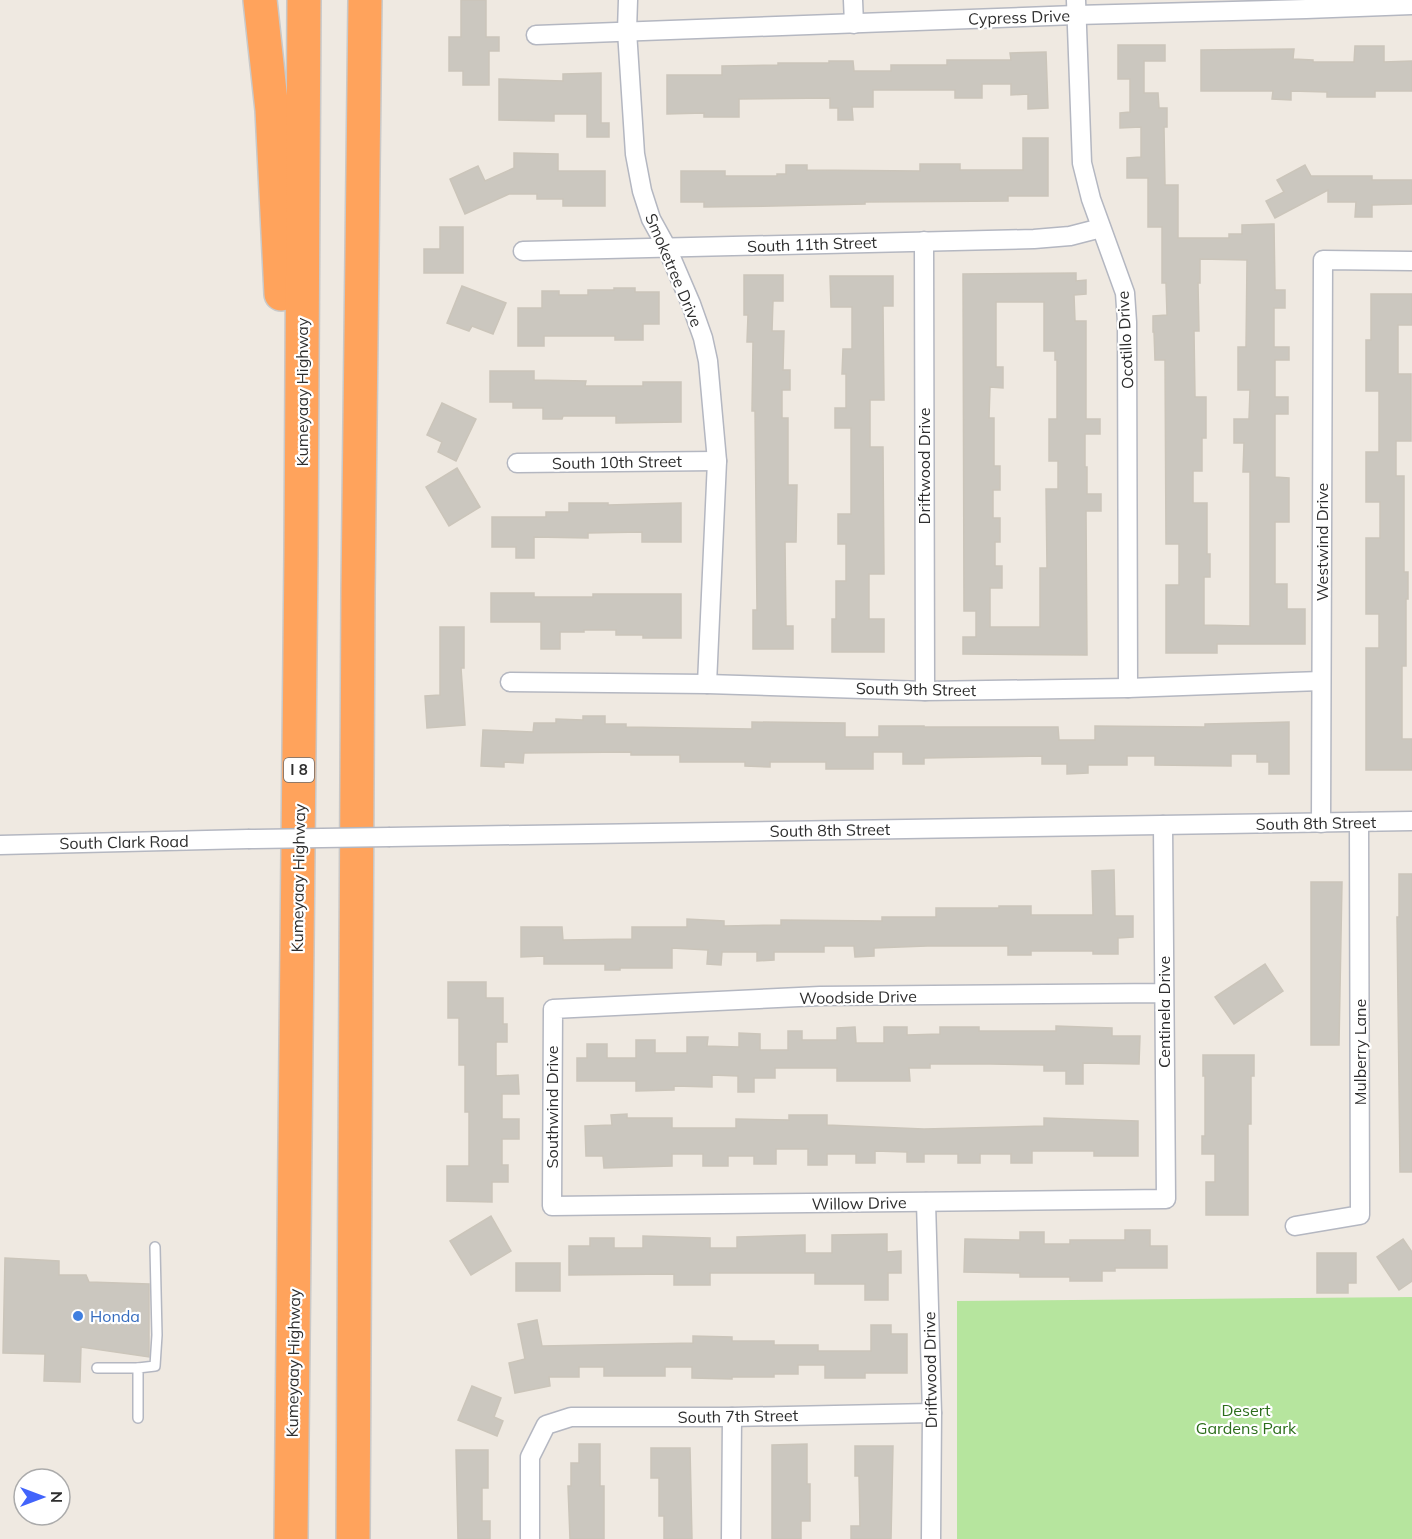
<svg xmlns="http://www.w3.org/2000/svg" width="1412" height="1539" font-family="Mulish,sans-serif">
<rect width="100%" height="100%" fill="#efe9e1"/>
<path fill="#b6e59e" d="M1412,1297V1539H957V1301Z"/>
<g fill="#cbc7bf" stroke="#cbc5ba" stroke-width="1.5" fill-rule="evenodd">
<path d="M461,0H486V37H499V51H489V85H463V71H449V37H461Z"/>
<path d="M1118,45H1165V61H1144V93H1158L1159,108H1167V127H1164L1165,185H1178V238H1229V234H1242V225L1274,224L1275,290H1285V308H1274V347H1289V360H1275V397H1288V414H1275V477L1289,478V522H1275V584H1287V609H1305V644H1217V653H1166V585H1179V544H1166L1165,360H1155L1154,332H1153V316L1167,315L1166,283H1162V227H1148V178H1127V158L1141,157V127L1120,128V113L1130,112V79H1118ZM1200,259L1247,260L1246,347H1238V390H1250L1249,419H1234V443H1244L1243,472H1250V626L1204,625V577H1210V554H1207V503H1193V471H1202V438H1206V397H1195L1194,331H1199L1198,283H1200Z"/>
<path d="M1355,46H1384V62L1412,61V91H1375V97H1327V92L1291,91V100L1272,99L1273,91H1201V50L1294,49L1293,59L1313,60V62H1354Z"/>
<path d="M1046,52L1048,108L1028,109V94L1011,95V84H982V98H955V90H873V107H852L853,120H838V108H830V98L739,99V117H704V113L667,114V75H722V66L778,65V63H829V61H853L854,71H891V65H947V60H1011L1010,53Z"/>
<path d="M601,73V123H609V137H587V114H554V121L499,120V79L563,81V74Z"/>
<path d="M1023,138H1048V196H1008V201L865,202V204L774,206L704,207V202H681V171H725V176H777V174H786V165H807V170L920,171V164H960V170H1023Z"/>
<path d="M514,153L558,154V171H605V206H563V199H537V194H509L465,214L450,179L478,166L485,181L514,168Z"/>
<path d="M1305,165L1311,176H1372V180H1412V204L1372,205V217H1355L1356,202H1328V190L1275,218L1266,201L1284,192L1277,180Z"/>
<path d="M440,227H463V273H424V249H440Z"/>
<path d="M1076,273V281L1086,280V294L1074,295L1075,321H1086V419H1100V434H1085V467H1087V494H1101V511H1086L1087,655L963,654V637H976V611H964L963,274ZM996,302H1044V351H1055V360H1057V419H1049V461H1058V489H1046L1047,568H1040V627H990V588H1002V566H995V542H1000V518H993V490H1000V466H994V418H989L990,387L1003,388V367H996Z"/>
<path d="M744,275H783V301H773L772,331H784L783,370H790V390H782V418H788V485H797L796,542H785L786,626H793V649H753V610H757L755,411H752L753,342H747L748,315H744Z"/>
<path d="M830,276H893V306H883L884,400H870V447H883L884,574H869V619H884V652H832V619H836V581H846V544H838V514H851V428H835V408H846V374H842L843,349H852V307H831Z"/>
<path d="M462,286L506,303L493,334L472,326L469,331L447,323Z"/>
<path d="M614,288H635V292H659V324H643V340H615V336H544V346H518V308H542V291H559V295H588V290H614Z"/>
<path d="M1371,294H1412V325H1398V374H1411V441H1396V476H1404V572H1408V599H1406V666H1402V739H1412V770H1366V648H1379V614H1366V538H1380V502H1366V452H1379V391H1366V340H1371Z"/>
<path d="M490,371H534V380L586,381L585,386H643V382H681V422L616,423V416H563L562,419H543V408H513V402H490Z"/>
<path d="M442,403L476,419L456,461L438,452L442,442L427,435Z"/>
<path d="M457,468L480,507L449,526L426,487Z"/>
<path d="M569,503H608V505L681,503V542H642V532L588,533V538L534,537V558H516V547H492V517H546V512H569Z"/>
<path d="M491,593H534V597H593V594H681V638H643V635H616V630H584V632H560V649H541V622H491Z"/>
<path d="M440,627H464V668H461L465,725L427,728L425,696L440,695Z"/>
<path d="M583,716H605V724H626V727L752,729V722L845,723V737H879V726H924V727H1058L1059,740H1095V726L1205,727V724L1289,722V774H1269V762H1257V754H1231V766L1155,765V756H1127V765H1088V773L1067,774V764H1042V756L924,758V764H903V752H873V769H826V762H770V767L745,766V762H680V755H631V752L524,753L523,763L504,762V767L481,766L483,730L533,732L534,723H556V719L583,720Z"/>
<path d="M1114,870L1115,916H1133V937L1118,938V954H1093V951H1031V955H1008V946H927L874,948V956L855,957L854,946H824V952H774V960L757,961V952H722L721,965L707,964L708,950L672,948V968H620V970H605V964H544V956L521,957V927H562L563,940L632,939V927H687V919L724,921V926L781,925V920L882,921V917H936V908H999V906H1031V915H1093L1092,871Z"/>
<path d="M1399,874H1412V1172H1400L1397,917H1399Z"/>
<path d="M1311,882H1342L1339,1045H1311Z"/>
<path d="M1265,964L1283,991L1234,1024L1215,997Z"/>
<path d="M448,982H486V998H503V1024H507V1042H496V1076L518,1075L519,1094H502V1119H519V1139H502V1165H508V1182H492V1202L447,1201V1166H469V1112H465V1065H459V1018H448Z"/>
<path d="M1056,1026L1112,1028V1036H1140L1139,1064L1083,1063V1084H1066V1071H1044V1065L991,1064H930V1068H909L910,1081H837V1068H775V1078H754V1092H738V1076L712,1075V1087L674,1086V1090L636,1091V1081H577V1058H587V1044H607V1058H636V1040H655V1053H687V1037H708L707,1046L739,1047V1033L760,1034V1050H788V1031H802V1040H837V1028L855,1027L856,1043H884V1027H907V1035L940,1034V1027H979V1031H1056Z"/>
<path d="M1203,1055H1254V1076H1251V1124H1248V1215H1206V1182H1215V1154H1202V1136H1205V1076H1203Z"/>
<path d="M627,1114V1118H672V1128H736V1119L789,1120V1115H827V1125L924,1129L1044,1126V1118L1138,1121V1156H1094V1151H1032V1163H1011V1154H980V1163H958V1154H924V1162H907V1152L875,1151V1163H856V1154H827V1165H808V1149H776V1164H754V1156H728V1166H703V1154H672V1166L604,1168L603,1156H586L585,1126L612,1125L611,1115Z"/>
<path d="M491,1216L511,1251L471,1275L450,1241Z"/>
<path d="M1125,1230H1150V1246H1167V1268H1115V1271H1102V1281H1070V1277H1020V1273L964,1272L965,1239L1020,1240V1232H1044V1244H1070V1240H1125Z"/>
<path d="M887,1234V1252L901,1251V1273H888V1300H865V1284H815V1273H710V1285H674V1274L569,1275V1246H590V1238H614V1248H643V1236L710,1238V1248H737V1237L805,1235V1253H832V1235Z"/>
<path d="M1403,1239L1412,1252V1281L1399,1290L1377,1257Z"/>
<path d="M1317,1253H1356V1283H1348V1293H1317Z"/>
<path d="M5,1258L59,1261V1275H86L89,1282L149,1284V1357L81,1347L80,1382L44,1381L45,1354L3,1353Z"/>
<rect x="516" y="1263" width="44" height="28"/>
<path d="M537,1320L542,1346L693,1343V1336L732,1337V1341H774V1345H818V1351H871V1325H891V1334H907V1373H865V1378H825V1365H798V1374H774V1377H732V1379L692,1378V1367H665V1376H604V1367H579V1377H549L550,1386L515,1393L509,1363L525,1359L518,1324Z"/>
<path d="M472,1386L501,1398L494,1417L503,1421L497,1436L458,1420Z"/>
<path d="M579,1444H600V1486H604V1539H570L568,1486H571V1463H579Z"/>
<path d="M807,1444V1484H810V1521H801V1539H772V1445Z"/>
<path d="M855,1446H893L891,1539H851V1526H860L859,1476H855Z"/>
<path d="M651,1448H690L692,1539H664V1516H659V1478H651Z"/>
<path d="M456,1450H488V1488H482V1521H490V1539H458Z"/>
</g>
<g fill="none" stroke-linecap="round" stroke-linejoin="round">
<defs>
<g id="lane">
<path d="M97,1368H138"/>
<path d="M138,1418V1368L155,1366L157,1335L155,1247"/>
</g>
<g id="street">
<path d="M628,0L627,31L635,154L642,191L651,219L667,248L691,304L703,338L708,361L717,461L707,684"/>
<path d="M853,0L854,24"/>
<path d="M1076,0L1082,163L1091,199L1125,293L1127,322L1128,688"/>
<path d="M536,35L1076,15L1306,9L1412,5"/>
<path d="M924,241L925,691"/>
<path d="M523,251L1034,239L1070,236L1101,228"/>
<path d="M517,463L717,461"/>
<path d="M510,682L707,684L925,691L1128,688L1321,681"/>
<path d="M1321,823L1323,260L1412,261"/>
<path d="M1163,825L1166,1199L552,1206L553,1009L820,996L1164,993"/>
<path d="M390,837L1412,821"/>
<path d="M0,845L248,839"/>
<path d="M926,1202L932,1413L931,1539"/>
<path d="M1295,1226L1360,1215L1359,822"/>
<path d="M530,1539V1457L546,1425L571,1417H732L932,1413"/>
<path d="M731,1539L732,1417"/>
</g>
<g id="highway">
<path d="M260,0L272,110L281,294"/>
<path d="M291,1539L301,553L304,0"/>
<path d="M353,1539L358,592L365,0"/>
</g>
</defs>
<use href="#lane" stroke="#b4b7c1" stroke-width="12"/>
<use href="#street" stroke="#b4b7c1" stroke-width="21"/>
<use href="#highway" stroke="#c9c9c9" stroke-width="36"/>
<use href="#lane" stroke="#fff" stroke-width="9"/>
<use href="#street" stroke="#fff" stroke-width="18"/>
<use href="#highway" stroke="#ffa35c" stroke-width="33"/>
<defs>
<path id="street-bridge" d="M248,839L390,837"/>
</defs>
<use href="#street-bridge" stroke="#b4b7c1" stroke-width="21" stroke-linecap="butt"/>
<use href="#street-bridge" stroke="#fff" stroke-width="18"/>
</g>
<circle fill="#3f7fe0" stroke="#fff" stroke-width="2" cx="78" cy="1316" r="6"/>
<g text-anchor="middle" stroke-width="4.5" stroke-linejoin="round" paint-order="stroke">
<rect fill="#fff" stroke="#6d6d6d" stroke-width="1.5" x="284" y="758" width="30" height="24" rx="4.5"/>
<g font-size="15" font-weight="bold" fill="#2e2e2e">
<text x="299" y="775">I 8</text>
</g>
<g font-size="16" fill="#2e2e2e" stroke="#fff">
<text transform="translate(1019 17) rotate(-2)" y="6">Cypress Drive</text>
<text transform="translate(812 244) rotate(-2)" y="6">South 11th Street</text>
<text transform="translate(674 270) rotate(67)" y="6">Smoketree Drive</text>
<text transform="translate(1125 340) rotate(-93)" y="6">Ocotillo Drive</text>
<text transform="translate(302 392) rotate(-90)" y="6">Kumeyaay Highway</text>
<text transform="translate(617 462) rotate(-1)" y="6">South 10th Street</text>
<text transform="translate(924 466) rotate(-90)" y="6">Driftwood Drive</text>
<text transform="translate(1322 542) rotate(-90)" y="6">Westwind Drive</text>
<text transform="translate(916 689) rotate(1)" y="6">South 9th Street</text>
<text transform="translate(1316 823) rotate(-1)" y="6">South 8th Street</text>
<text transform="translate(830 830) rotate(-1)" y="6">South 8th Street</text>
<text transform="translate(124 842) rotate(-1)" y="6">South Clark Road</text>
<text transform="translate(298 878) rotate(-89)" y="6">Kumeyaay Highway</text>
<text transform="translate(858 997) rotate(-1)" y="6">Woodside Drive</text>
<text transform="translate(1164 1012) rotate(-90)" y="6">Centinela Drive</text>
<text transform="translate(1360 1052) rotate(-90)" y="6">Mulberry Lane</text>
<text transform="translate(552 1107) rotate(-90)" y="6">Southwind Drive</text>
<text transform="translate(859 1203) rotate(-1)" y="6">Willow Drive</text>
<text transform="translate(293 1363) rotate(-89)" y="6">Kumeyaay Highway</text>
<text transform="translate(930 1370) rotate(-91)" y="6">Driftwood Drive</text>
<text transform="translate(738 1416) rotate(-1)" y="6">South 7th Street</text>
</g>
<g font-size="16" fill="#366cbe" stroke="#fff" text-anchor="start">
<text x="90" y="1322">Honda</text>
</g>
<g font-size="16" fill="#2c6e1b" stroke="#fff">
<text x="1246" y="1416">Desert<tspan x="1246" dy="18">Gardens Park</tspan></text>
</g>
</g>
<g transform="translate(42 1497) rotate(90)"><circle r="28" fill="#ffffff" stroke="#ababab" stroke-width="1.5"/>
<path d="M0-4.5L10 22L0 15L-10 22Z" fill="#4264fb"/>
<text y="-9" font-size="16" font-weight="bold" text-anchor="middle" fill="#2e2e2e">N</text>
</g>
</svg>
